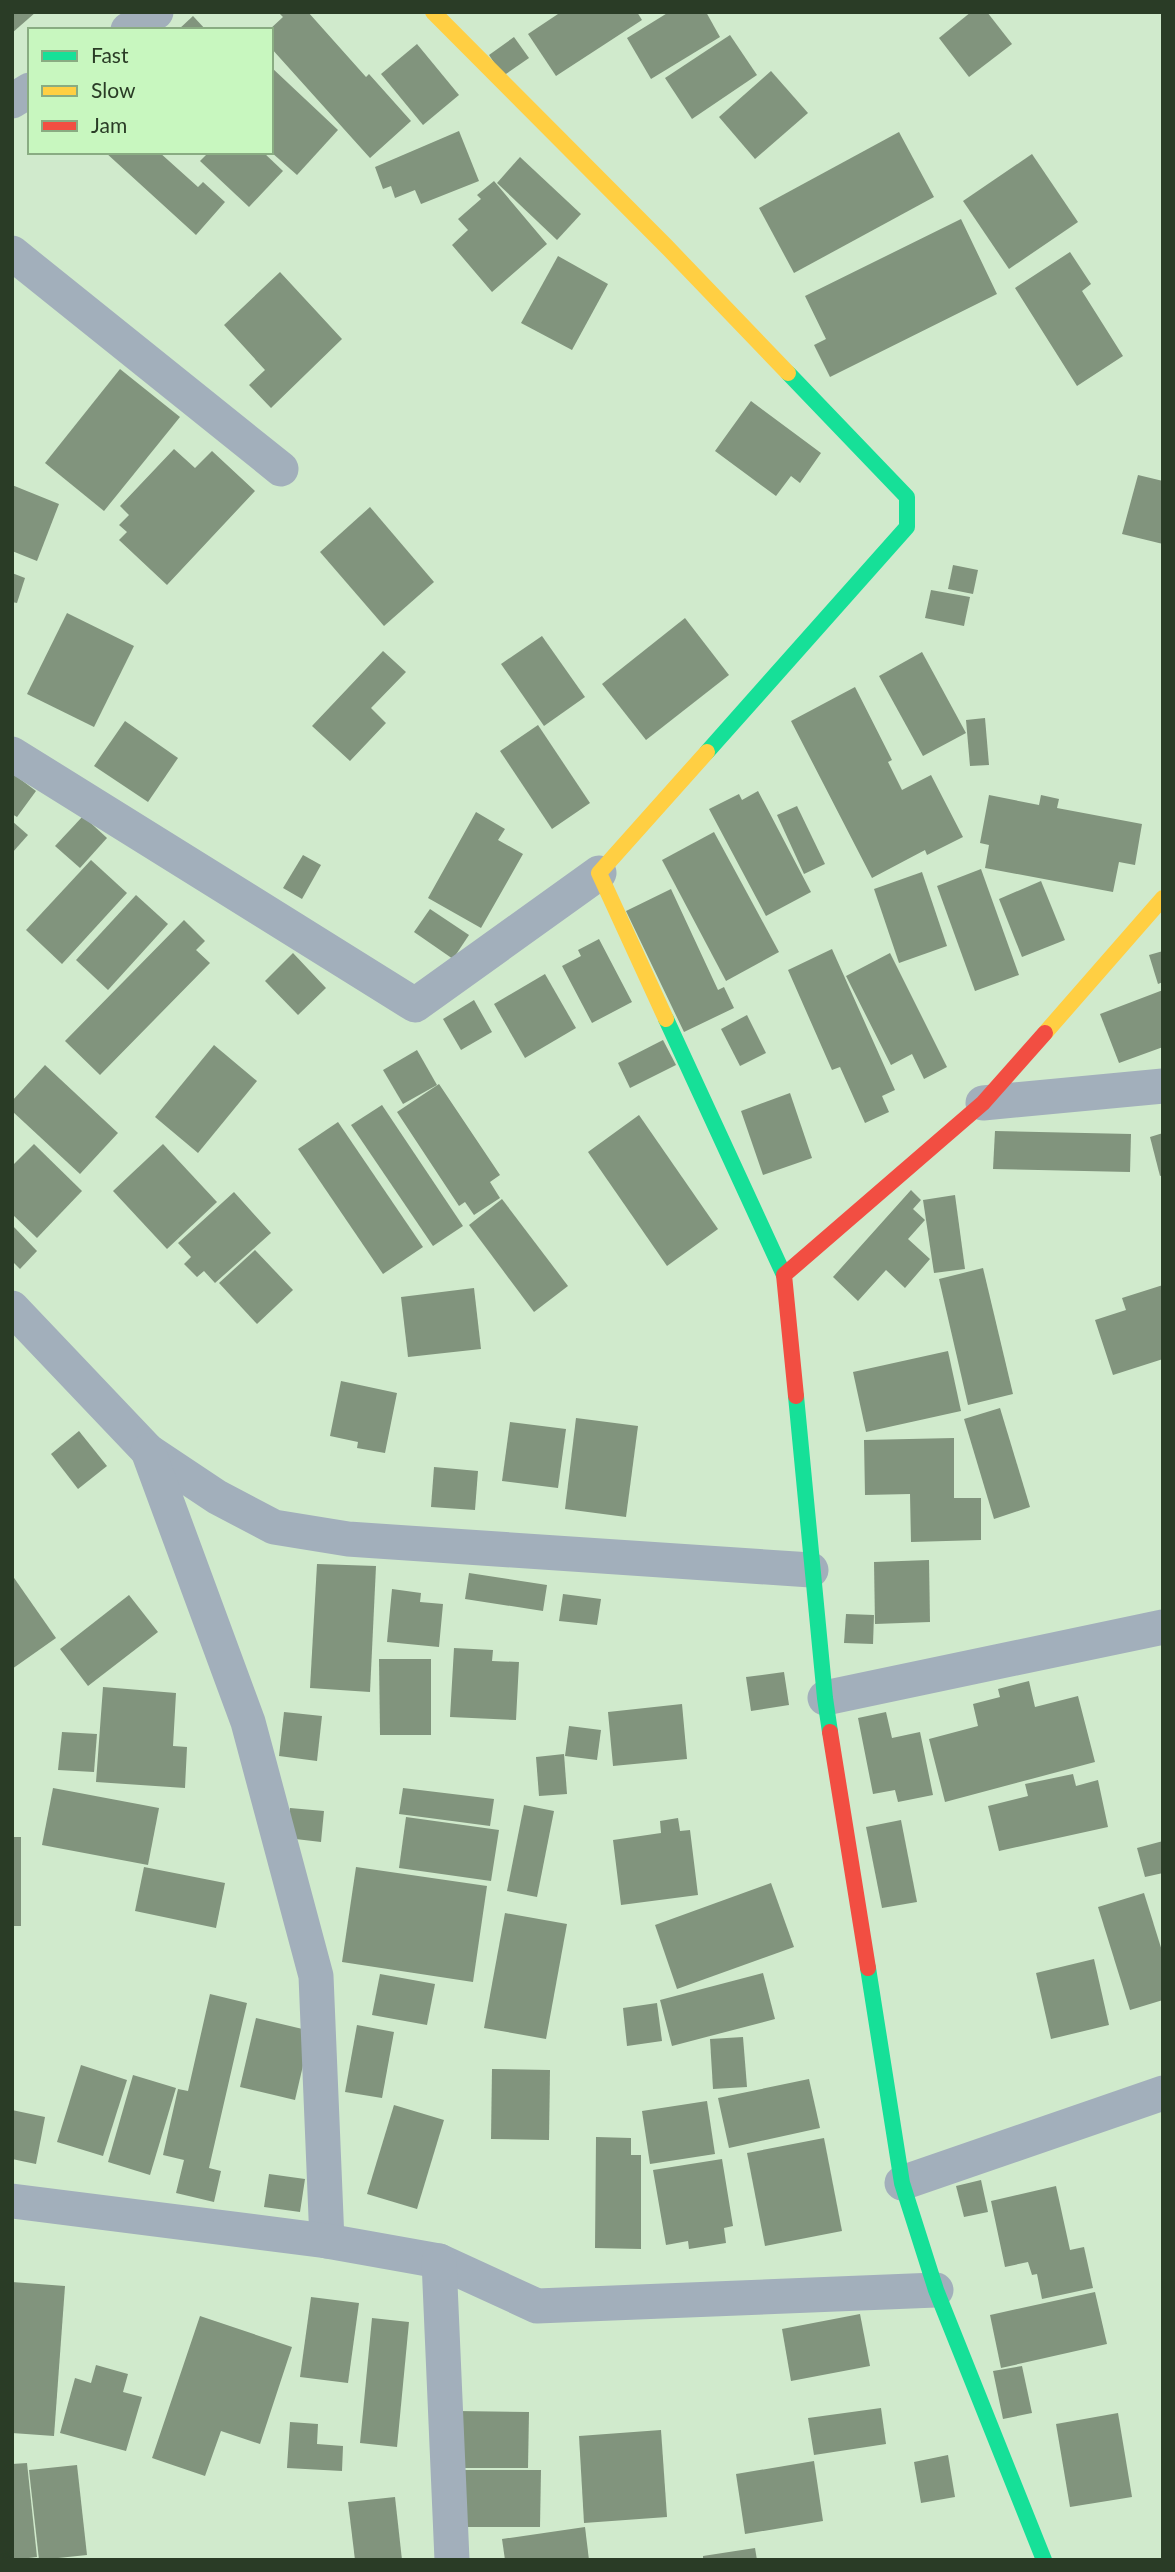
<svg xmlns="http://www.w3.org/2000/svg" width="1175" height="2572" font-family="Lato,sans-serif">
<rect width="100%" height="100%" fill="#d0eacc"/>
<g fill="#81947d">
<path d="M12,12H36L12,33Z"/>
<path d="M278,12H308L366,77L369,74L411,121L370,158L271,48V30H269L283,17Z"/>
<path d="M561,12H637L642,20L556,76L528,34Z"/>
<path d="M669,12H706L720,37L651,79L627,38Z"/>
<path d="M971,12H987L1012,44L969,77L939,38Z"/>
<path d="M193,16L206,30H178Z"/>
<path d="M730,35L757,75L692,119L665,78Z"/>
<path d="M514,37L529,58L503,76L489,55Z"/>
<path d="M417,44L459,95L423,125L381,74Z"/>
<path d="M271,67L338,130L297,175L271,152Z"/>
<path d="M771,71L808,113L755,159L719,117Z"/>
<path d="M459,131L479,181L421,204L415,190L395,198L391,186L383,189L375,167Z"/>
<path d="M899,132L934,197L794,273L759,208Z"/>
<path d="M105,152H159L198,187L203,182L225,202L196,235Z"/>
<path d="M209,152H263L283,171L249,207L200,161Z"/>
<path d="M1032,154L1078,222L1009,269L963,201Z"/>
<path d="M520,157L581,214L557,240L497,183Z"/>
<path d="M494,181L547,244L492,292L452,245L468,230L458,219L481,199L477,195Z"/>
<path d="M961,219L997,294L830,377L814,345L826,339L805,296Z"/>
<path d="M1070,252L1091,284L1082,291L1123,356L1077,386L1015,288Z"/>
<path d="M558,256L608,284L572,350L521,323Z"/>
<path d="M280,272L342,339L271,408L249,385L265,370L224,325Z"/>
<path d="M120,369L180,417L104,511L45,463Z"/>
<path d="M751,401L821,453L800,483L791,476L776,496L715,451Z"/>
<path d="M174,449L195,468L212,451L255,491L167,585L119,540L127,532L119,525L129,515L120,506Z"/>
<path d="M1138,475L1163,481V544L1122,534Z"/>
<path d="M12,485L59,504L37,561L12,551Z"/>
<path d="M370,507L434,582L384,626L320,552Z"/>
<path d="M953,565L978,570L973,594L948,589Z"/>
<path d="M12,573L25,578L17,603L12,602Z"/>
<path d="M931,590L970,597L964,626L925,618Z"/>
<path d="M67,613L134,646L94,727L27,694Z"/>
<path d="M685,618L729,675L646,740L602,684Z"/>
<path d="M542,636L585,697L544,726L501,664Z"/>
<path d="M383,651L406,672L371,708L386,723L350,761L312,726Z"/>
<path d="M922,652L966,733L923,756L879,676Z"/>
<path d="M855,687L892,760L888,762L902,790L931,775L963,837L927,855L925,850L872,878L791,721Z"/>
<path d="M985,718L989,765L970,766L966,720Z"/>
<path d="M125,721L178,758L148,802L94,766Z"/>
<path d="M538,725L590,803L552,829L500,751Z"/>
<path d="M12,773L36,791L17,817L12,814Z"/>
<path d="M758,791L811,892L766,916L709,809L739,794L742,800Z"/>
<path d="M989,795L1039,805L1041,795L1059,799L1057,808L1142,824L1135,865L1119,862L1113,892L985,868L989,845L980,843Z"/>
<path d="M797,806L825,864L804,874L777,815Z"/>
<path d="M476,812L505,829L498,840L523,854L481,928L428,898Z"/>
<path d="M83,816L107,838L80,868L55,846Z"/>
<path d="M12,821L28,835L12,853Z"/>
<path d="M714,832L779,952L726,981L662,860Z"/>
<path d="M303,855L321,865L302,899L283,888Z"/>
<path d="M91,860L127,893L62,964L26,930Z"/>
<path d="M981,869L1019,975L975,991L937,886Z"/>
<path d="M922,872L947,946L899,963L874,889Z"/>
<path d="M1041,881L1065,940L1022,957L999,899Z"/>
<path d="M671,889L718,990L724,987L734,1008L684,1032L626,911Z"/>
<path d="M136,895L168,924L108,990L76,960Z"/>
<path d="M430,909L469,935L453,959L414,932Z"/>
<path d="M184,920L205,941L196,950L210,963L100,1075L65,1041Z"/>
<path d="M599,939L632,1002L592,1023L562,966L581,956L578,950Z"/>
<path d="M832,949L895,1090L882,1096L889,1112L865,1123L840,1067L832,1070L788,970Z"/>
<path d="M1163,951V982L1158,984L1149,955Z"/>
<path d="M293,953L326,988L298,1015L265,981Z"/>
<path d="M890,953L947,1067L924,1079L912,1054L891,1065L846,976Z"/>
<path d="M545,974L576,1028L525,1058L494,1004Z"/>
<path d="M1163,990V1047L1119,1063L1100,1014Z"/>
<path d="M474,1000L492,1032L461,1050L443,1019Z"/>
<path d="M747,1015L766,1053L740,1066L721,1029Z"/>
<path d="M663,1040L676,1065L630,1088L618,1063Z"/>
<path d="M214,1045L257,1081L198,1153L155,1117Z"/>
<path d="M417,1050L437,1085L403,1104L383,1070Z"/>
<path d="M45,1065L118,1133L80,1174L12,1111V1101Z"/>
<path d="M439,1084L500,1175L490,1182L500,1198L474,1215L465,1202L459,1206L397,1112Z"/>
<path d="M790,1093L812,1158L763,1175L741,1111Z"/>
<path d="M382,1105L463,1226L433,1246L351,1125Z"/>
<path d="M639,1115L718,1229L667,1266L588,1152Z"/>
<path d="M338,1122L423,1247L383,1274L298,1149Z"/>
<path d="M995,1131L1131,1134L1130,1172L993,1169Z"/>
<path d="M1163,1133V1175L1160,1176L1150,1137Z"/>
<path d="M34,1144L82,1191L37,1238L12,1214V1166Z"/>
<path d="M163,1144L217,1202L167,1249L113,1191Z"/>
<path d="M911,1190L921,1200L913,1209L925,1220L908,1239L930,1259L905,1288L886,1270L858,1301L833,1277Z"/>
<path d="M234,1192L271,1233L215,1283L204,1271L197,1277L184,1264L191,1257L178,1243Z"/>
<path d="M955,1195L965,1269L934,1273L923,1200Z"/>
<path d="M502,1199L568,1286L534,1312L469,1225Z"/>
<path d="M12,1225L37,1251L20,1269L12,1261Z"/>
<path d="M255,1250L293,1290L257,1324L219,1283Z"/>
<path d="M983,1268L1013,1394L968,1405L939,1279Z"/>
<path d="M1163,1285V1359L1113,1375L1095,1320L1126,1310L1122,1298Z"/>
<path d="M474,1288L481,1349L408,1357L401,1297Z"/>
<path d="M948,1351L961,1411L866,1432L853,1372Z"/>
<path d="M341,1381L397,1393L385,1453L357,1448L358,1442L330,1436Z"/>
<path d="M1000,1408L1030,1507L994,1519L964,1419Z"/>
<path d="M576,1418L638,1426L626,1517L565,1509Z"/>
<path d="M510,1422L566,1429L558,1488L502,1481Z"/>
<path d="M79,1431L107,1466L78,1489L51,1454Z"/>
<path d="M954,1438V1498H981V1540L911,1542L910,1494L865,1495L864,1440Z"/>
<path d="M434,1467L478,1471L475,1510L431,1507Z"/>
<path d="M929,1560L930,1622L875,1624L874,1562Z"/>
<path d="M317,1564L376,1566L370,1692L310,1688Z"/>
<path d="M469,1573L547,1585L543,1611L465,1599Z"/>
<path d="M12,1575L56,1638L12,1669Z"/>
<path d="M392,1589L421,1593L420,1602L443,1604L439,1647L387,1642Z"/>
<path d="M563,1594L601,1599L597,1625L559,1621Z"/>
<path d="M129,1595L158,1632L88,1686L60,1649Z"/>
<path d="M846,1614L874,1615L873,1644L844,1643Z"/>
<path d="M454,1648L493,1650L492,1661L519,1662L516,1720L450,1717Z"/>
<path d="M379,1659H431V1735H380Z"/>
<path d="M784,1672L789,1705L751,1711L746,1677Z"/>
<path d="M1029,1681L1035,1707L1078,1696L1095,1762L945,1802L929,1739L978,1726L973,1704L1000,1697L998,1689Z"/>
<path d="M103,1687L176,1693L173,1746L187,1747L185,1788L96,1782Z"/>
<path d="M682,1704L687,1759L613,1766L608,1712Z"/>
<path d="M284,1712L322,1716L317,1761L279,1756Z"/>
<path d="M886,1712L892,1738L920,1732L933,1795L898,1802L895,1790L873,1794L858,1718Z"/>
<path d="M569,1726L601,1730L597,1760L565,1756Z"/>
<path d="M62,1732L97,1734L94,1772L58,1770Z"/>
<path d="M564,1754L567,1794L539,1796L536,1757Z"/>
<path d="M1073,1774L1076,1786L1098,1780L1108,1827L999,1851L988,1806L1028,1796L1025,1784Z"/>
<path d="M53,1788L159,1808L148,1865L42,1845Z"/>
<path d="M403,1788L494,1799L490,1826L399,1814Z"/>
<path d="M524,1805L554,1811L537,1897L507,1891Z"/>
<path d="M290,1808L324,1811L321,1842L287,1838Z"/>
<path d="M406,1817L499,1830L491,1881L399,1868Z"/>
<path d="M678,1818L680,1831L690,1830L698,1895L621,1905L613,1840L661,1833L660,1821Z"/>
<path d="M901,1820L917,1902L882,1908L866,1827Z"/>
<rect x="12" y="1837" width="9" height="89"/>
<path d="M1163,1841V1873L1145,1877L1137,1848Z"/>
<path d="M144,1867L225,1883L216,1928L135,1911Z"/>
<path d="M356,1867L487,1886L473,1982L342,1962Z"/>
<path d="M771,1883L794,1947L677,1989L655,1925Z"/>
<path d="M1144,1893L1163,1954V2000L1130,2010L1098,1907Z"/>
<path d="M505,1913L567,1924L546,2039L484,2028Z"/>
<path d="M1094,1959L1109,2025L1051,2039L1036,1973Z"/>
<path d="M763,1973L775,2019L672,2046L660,2000Z"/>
<path d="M380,1974L435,1984L427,2025L372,2015Z"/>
<path d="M210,1994L247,2003L209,2168L221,2171L214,2202L176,2193L184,2160L163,2155L178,2089L188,2091Z"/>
<path d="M657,2003L662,2041L627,2046L623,2008Z"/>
<path d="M256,2018L311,2031L295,2100L240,2087Z"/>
<path d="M357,2025L394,2032L382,2098L345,2092Z"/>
<path d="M743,2037L747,2087L713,2089L710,2039Z"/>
<path d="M81,2065L127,2080L103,2156L57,2142Z"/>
<path d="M492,2069L550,2070L549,2140L491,2139Z"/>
<path d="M133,2075L176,2088L150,2175L108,2162Z"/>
<path d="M809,2079L820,2128L729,2148L718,2098Z"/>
<path d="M707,2101L715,2154L650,2164L642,2111Z"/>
<path d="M394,2105L444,2120L417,2209L367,2194Z"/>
<path d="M12,2110L45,2117L36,2164L12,2159Z"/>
<path d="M596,2137L631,2138V2155H641V2249L595,2248Z"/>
<path d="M824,2138L842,2231L765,2246L747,2153Z"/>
<path d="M722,2159L733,2226L724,2228L726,2243L689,2249L688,2241L666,2245L653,2170Z"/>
<path d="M269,2174L305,2179L300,2212L264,2207Z"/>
<path d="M981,2180L988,2212L964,2217L956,2186Z"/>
<path d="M1056,2186L1070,2250L1084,2247L1093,2288L1042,2299L1037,2274L1032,2275L1028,2262L1005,2267L991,2201Z"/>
<path d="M12,2282L65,2286L54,2436L12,2433Z"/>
<path d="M1095,2292L1107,2344L1001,2368L990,2315Z"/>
<path d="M311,2297L359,2303L348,2383L300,2377Z"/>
<path d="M860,2314L870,2366L791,2381L782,2329Z"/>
<path d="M200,2316L292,2347L260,2444L221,2431L205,2476L152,2458Z"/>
<path d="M372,2318L409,2322L397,2447L360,2443Z"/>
<path d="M96,2365L128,2374L123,2392L142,2397L126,2451L60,2433L75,2378L91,2383Z"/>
<path d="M1022,2366L1032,2413L1003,2419L993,2371Z"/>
<path d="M881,2408L886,2444L814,2455L808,2418Z"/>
<path d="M457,2411L529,2412L528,2468H456Z"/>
<path d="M1118,2413L1132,2497L1070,2507L1056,2424Z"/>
<path d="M290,2422L318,2424L317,2444L343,2446L342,2471L287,2468Z"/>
<path d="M661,2430L667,2517L584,2523L579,2436Z"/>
<path d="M948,2455L955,2497L921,2503L914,2462Z"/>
<path d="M814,2461L823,2521L745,2534L736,2474Z"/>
<path d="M27,2463L37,2557L12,2560V2464Z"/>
<path d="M77,2465L87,2555L39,2560L29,2470Z"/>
<path d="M460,2470H541L540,2527H460Z"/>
<path d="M395,2497L402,2560H355L348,2502Z"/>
<path d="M585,2527L589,2560H505L502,2539Z"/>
<path d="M755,2548L757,2560H703V2556Z"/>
</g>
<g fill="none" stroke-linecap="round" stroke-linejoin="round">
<g stroke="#a2afbb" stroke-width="35">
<path d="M128,30L156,12"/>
<path d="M12,101L30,90"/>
<path d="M12,253L281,469"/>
<path d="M12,754L415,1005L599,873"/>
<path d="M983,1103L1163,1086"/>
<path d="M12,1308L148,1451L217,1497L274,1527L348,1539L811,1570"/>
<path d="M148,1451L248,1722L316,1976L327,2241"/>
<path d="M825,1698L1163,1627"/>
<path d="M902,2183L1163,2093"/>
<path d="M12,2201L327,2241L439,2261L537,2306L936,2290"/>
<path d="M439,2261L452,2560"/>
</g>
<g stroke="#16e098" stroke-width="16">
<path d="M707,752L907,527V497L788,373"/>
<path d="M666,1019L784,1275"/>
<path d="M796,1396L825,1698L830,1732"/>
<path d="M868,1968L902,2183L936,2290L1044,2560"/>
</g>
<g stroke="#ffcf43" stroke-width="16">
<path d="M433,12L666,246L788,373"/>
<path d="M666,1019L599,873L707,752"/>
<path d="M1045,1033L1163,898"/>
</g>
<g stroke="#f24e42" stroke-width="16">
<path d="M796,1396L784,1275L983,1103L1045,1033"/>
<path d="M830,1732L868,1968"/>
</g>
</g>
<rect width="1175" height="2572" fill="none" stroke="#2a3c26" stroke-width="28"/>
<rect x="28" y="28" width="245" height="126" fill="#c8f7bf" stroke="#89ac82" stroke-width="2"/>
<rect x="42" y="51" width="35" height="10" fill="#16e098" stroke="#89ac82" stroke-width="2"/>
<text x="91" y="63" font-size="21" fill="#2a3c26">Fast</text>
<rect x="42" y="86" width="35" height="10" fill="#ffcf43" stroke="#89ac82" stroke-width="2"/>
<text x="91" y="98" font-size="21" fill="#2a3c26">Slow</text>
<rect x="42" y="121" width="35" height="10" fill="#f24e42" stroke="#89ac82" stroke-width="2"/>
<text x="91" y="133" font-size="21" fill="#2a3c26">Jam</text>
</svg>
